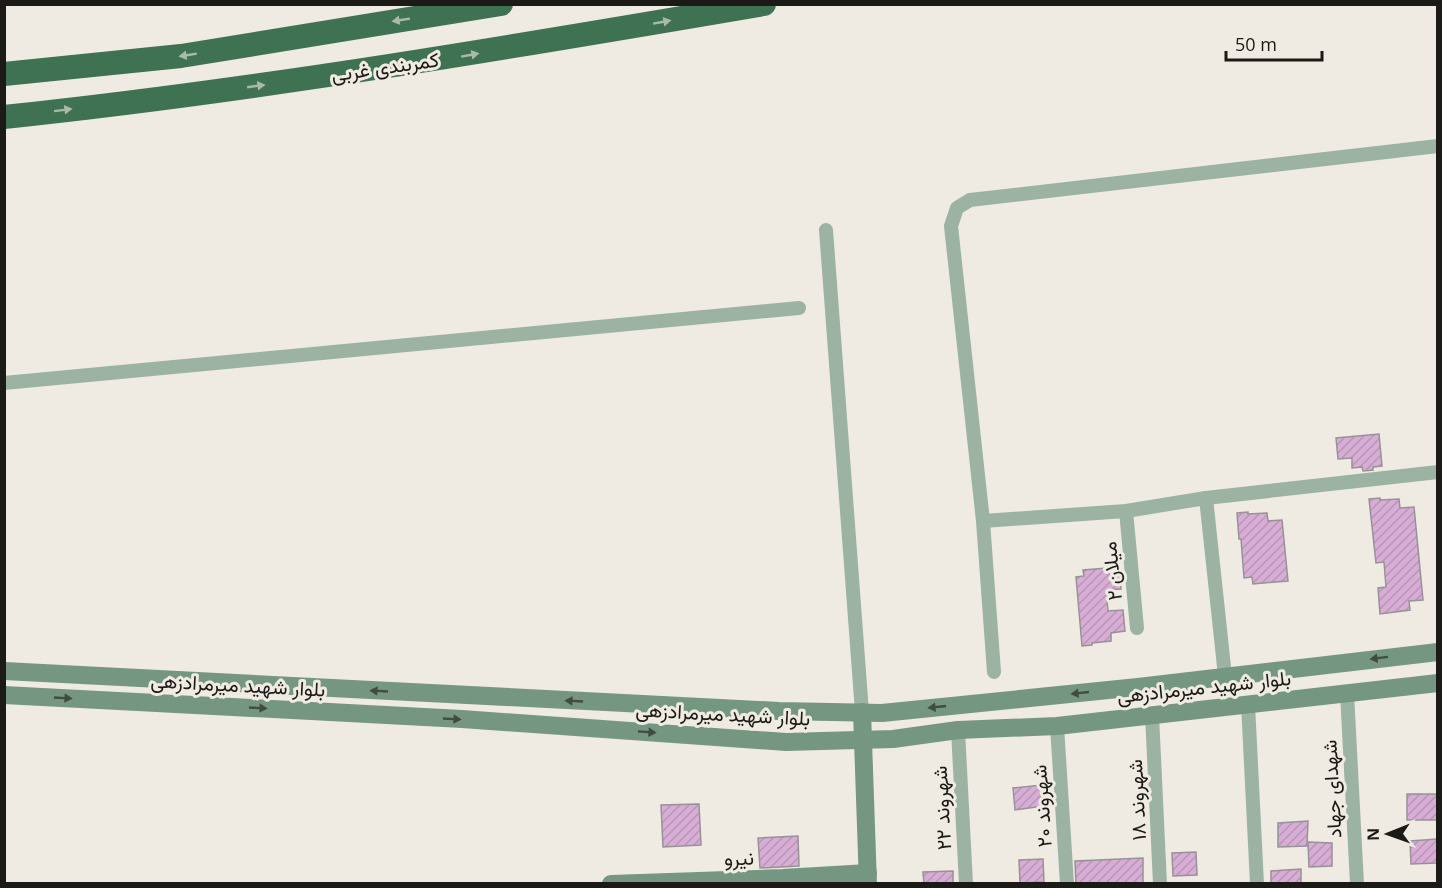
<svg xmlns="http://www.w3.org/2000/svg" width="1442" height="888" font-family="'Open Sans',Vazirmatn,sans-serif">
<defs>
<pattern id="building-hatch" width="6" height="6" patternUnits="userSpaceOnUse" patternTransform="scale(1.5)"><rect width="6" height="6" fill="#d7add6"/><path d="M-1 1l2-2M0 6l6-6M5 7l2-2" fill="none" stroke="#b894b7"/></pattern>
</defs>
<rect width="100%" height="100%" fill="#f0ebe2"/>
<g fill="url(#building-hatch)" stroke="#989198" stroke-width="1.5">
<path d="M1379,434L1382,466L1373,467V470L1363,471L1362,467L1352,468V458L1338,459L1336,438Z"/>
<path d="M1380,498V500L1399,499L1400,508L1414,507L1423,600L1409,601L1410,610L1380,614L1378,588L1386,587L1384,562L1376,563L1369,499Z"/>
<path d="M1248,512V514L1267,513L1268,521L1282,520L1288,581L1253,584L1252,577L1244,578L1241,539H1239L1237,513Z"/>
<path d="M1119,567L1121,589L1106,590L1108,611L1123,610L1125,631L1111,633V641L1092,643V645L1082,646L1076,577L1084,576L1083,570Z"/>
<path d="M1051,784V805L1015,810L1013,788Z"/>
<rect x="1407" y="794" width="30" height="26"/>
<path d="M699,804L701,845L663,847L661,805Z"/>
<path d="M1308,821L1307,846L1278,847V823Z"/>
<path d="M798,836L799,866L760,868L758,838Z"/>
<path d="M1437,839V863L1411,864L1410,841Z"/>
<path d="M1308,842L1332,843V866L1309,867Z"/>
<path d="M1196,852L1197,875L1173,876L1172,853Z"/>
<path d="M1143,858V883L1076,884L1075,861Z"/>
<path d="M1043,859L1044,882L1020,883L1019,860Z"/>
<path d="M1301,869V884H1271V871Z"/>
<path d="M953,871V884H924L923,872Z"/>
</g>
<g fill="none" stroke-linecap="round" stroke-linejoin="round">
<g stroke="#9cb3a4" stroke-width="14">
<path d="M826,230L862,712"/>
<path d="M4,383L799,308"/>
<path d="M1206,498L1225,676"/>
<path d="M1126,511L1137,628"/>
<path d="M983,521L1126,511L1206,498L1438,472"/>
<path d="M994,672L983,521L951,226L957,208L970,200L1438,146"/>
<path d="M1347,693L1357,884"/>
<path d="M1248,704L1257,884"/>
<path d="M1152,715L1160,884"/>
<path d="M1057,726L1067,884"/>
<path d="M958,730L966,884"/>
</g>
<g stroke="#759781" stroke-width="18">
<path d="M4,671L779,711L882,713L1138,687L1438,652"/>
<path d="M4,695L462,719L786,742L893,739L958,730L1057,726L1438,683"/>
<path d="M862,712L868,884"/>
<path d="M611,884L783,878L868,873"/>
</g>
<g stroke="#3f7153" stroke-width="24">
<path d="M4,74L181,56L501,4"/>
<path d="M4,117C259,90 512,47 764,4"/>
</g>
</g>
<defs><path id="oneway-solid" d="M-6-.8H1V-3.2L6.5 0L1 3.2V.8H-6Z" transform="scale(1.5)"/></defs>
<g fill="#a9baa9">
<use href="#oneway-solid" transform="translate(401 20) rotate(171)"/>
<use href="#oneway-solid" transform="translate(662 22) rotate(-10)"/>
<use href="#oneway-solid" transform="translate(188 55) rotate(171)"/>
<use href="#oneway-solid" transform="translate(470 55) rotate(-10)"/>
<use href="#oneway-solid" transform="translate(256 86) rotate(-8)"/>
<use href="#oneway-solid" transform="translate(63 110) rotate(-7)"/>
</g>
<g fill="#404c41">
<use href="#oneway-solid" transform="translate(1379 658) rotate(173)"/>
<use href="#oneway-solid" transform="translate(379 691) rotate(-177)"/>
<use href="#oneway-solid" transform="translate(1080 693) rotate(174)"/>
<use href="#oneway-solid" transform="translate(63 698) rotate(3)"/>
<use href="#oneway-solid" transform="translate(574 701) rotate(-177)"/>
<use href="#oneway-solid" transform="translate(937 707) rotate(174)"/>
<use href="#oneway-solid" transform="translate(258 708) rotate(3)"/>
<use href="#oneway-solid" transform="translate(452 719) rotate(3)"/>
<use href="#oneway-solid" transform="translate(647 732) rotate(4)"/>
</g>
<g text-anchor="middle" stroke-width="6" stroke-linejoin="round" paint-order="stroke">
<g font-size="20" fill="#1c1a17" stroke="#f0ebe2">
<text transform="translate(385 67) rotate(-8)" y="7">کمربندی غربی</text>
<text transform="translate(1112 571) rotate(-96)" y="7">میلان ۲</text>
<text transform="translate(238 685) rotate(3)" y="7">بلوار شهید میرمرادزهی</text>
<text transform="translate(1204 687) rotate(-6)" y="7">بلوار شهید میرمرادزهی</text>
<text transform="translate(723 714) rotate(3)" y="7">بلوار شهید میرمرادزهی</text>
<text transform="translate(1332 789) rotate(-93)" y="7">شهدای جهاد</text>
<text transform="translate(1137 800) rotate(-93)" y="7">شهروند ۱۸</text>
<text transform="translate(1042 806) rotate(-94)" y="7">شهروند ۲۰</text>
<text transform="translate(942 808) rotate(-93)" y="7">شهروند ۲۲</text>
<text transform="translate(739 858) rotate(-2)" y="7">نیرو</text>
</g>
</g>
<rect width="1442" height="888" fill="none" stroke="#1c1a17" stroke-width="12"/>
<g transform="translate(1388 834) rotate(269)" stroke="#f0ebe2" stroke-width="4.5" paint-order="stroke">
<path d="M0-4.5L10 22L0 15L-10 22Z" fill="#1c1a17"/>
<text y="-9" font-size="16" font-weight="bold" text-anchor="middle" fill="#1c1a17">N</text>
</g>
<path d="M1226 51v9h96v-9" fill="none" stroke="#1c1a17" stroke-width="3"/>
<text x="1235" y="51" font-size="18" fill="#1c1a17" stroke="#f0ebe2" stroke-width="4.5" paint-order="stroke">50 m</text>
</svg>
